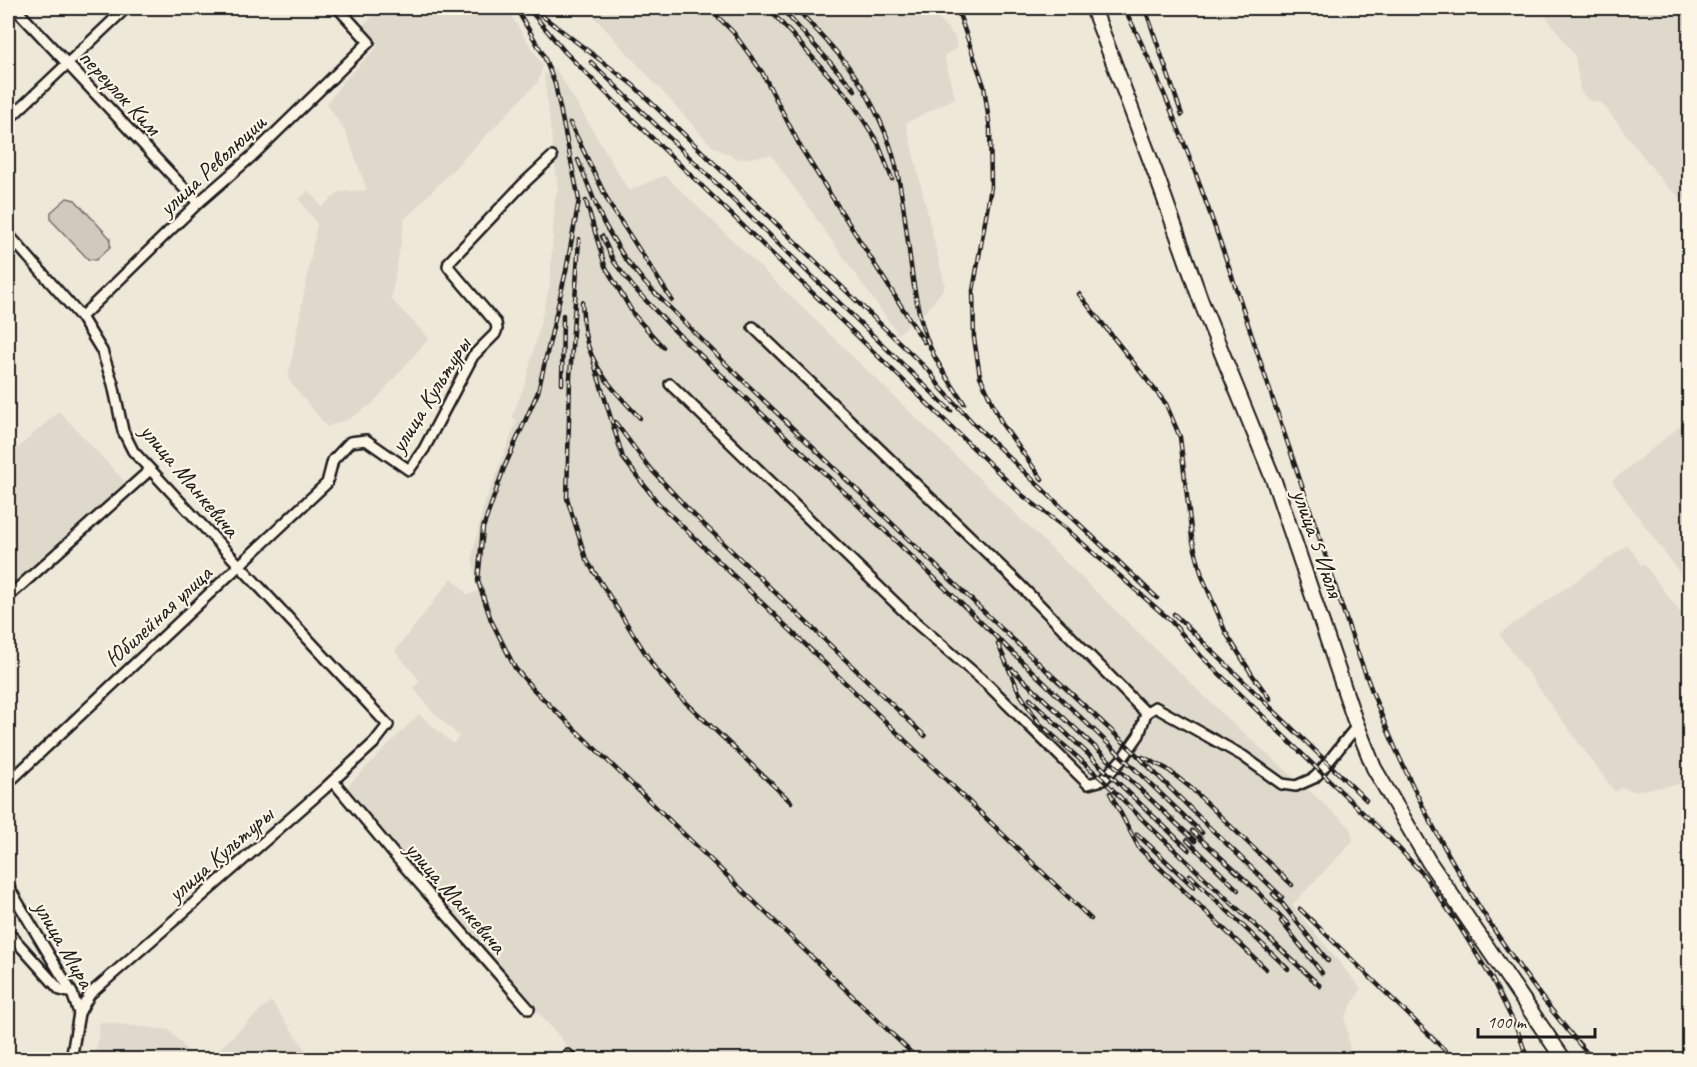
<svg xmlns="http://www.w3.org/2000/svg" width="1697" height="1067" font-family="Caveat,sans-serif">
<rect width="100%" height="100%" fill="#eee8d9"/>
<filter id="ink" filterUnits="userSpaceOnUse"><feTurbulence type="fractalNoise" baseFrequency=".0167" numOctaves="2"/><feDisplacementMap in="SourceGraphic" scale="12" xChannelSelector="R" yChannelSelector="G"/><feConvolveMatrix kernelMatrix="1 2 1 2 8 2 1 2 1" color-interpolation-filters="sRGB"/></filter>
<g filter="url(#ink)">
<g fill="#ded9cb">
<path d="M380,8H506L543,66L538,82L405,219L391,299L429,338L372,404L351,418L327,427L288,379L317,224L299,199L309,190L321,207L340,192L367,190L346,133L327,104L342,83L379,45L371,39L362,26Z"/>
<path d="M586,8H929L955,37L957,49L944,55L955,98L906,123L945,286L930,307L898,334L771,155L738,159L712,146Z"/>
<path d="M1540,8H1689V201L1681,198L1666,186L1602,103L1588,100L1580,90L1575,56Z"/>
<path d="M556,69L629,191L665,175L1229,720L1350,827L1353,841L1292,905L1361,989L1345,1017L1351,1059H579L472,937L337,797L419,714L453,744L459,736L430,709L414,688L420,681L395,651L452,578L468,595L478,591L472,557L483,508L517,420L512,417L526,381L550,284L555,198L558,189L544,74Z"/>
<path d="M59,411L126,483L8,587V457Z"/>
<path d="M1689,419V586L1612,481Z"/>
<path d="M1628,545L1641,565L1644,564L1689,624V783L1633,791L1622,787L1615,792L1499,634Z"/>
<path d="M271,1001L312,1059H208Z"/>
<path d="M100,1022L169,1030L195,1059H95Z"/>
</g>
<path fill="#cfcabd" stroke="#76736c" stroke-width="1.5" d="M67,198L75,200L110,238V247L96,260L88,259L51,220V212Z"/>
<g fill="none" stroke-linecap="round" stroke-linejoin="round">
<defs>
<g id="minor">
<path d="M15,8L198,203"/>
<path d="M8,120L126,8"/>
<path d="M8,234L81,317L102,351L113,384L123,431L133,451L388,725L374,743L324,789L90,994L79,1013"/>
<path d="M81,317L198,203L252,156L369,42L338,8"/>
<path d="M753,327L1011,576L1146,713L1155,707L1243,756L1282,784L1296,786L1314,778L1320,772L1357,726"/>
<path d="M670,384L914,621L987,684L1088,784L1103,780L1122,759L1139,735L1146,713"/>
<path d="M8,597L150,470"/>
<path d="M333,781L398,859L529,1009"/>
<path d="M8,783L327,483L333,460L350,442L366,440L409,470L424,449L473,356L495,334L497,329L496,323L451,270L448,266L449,262L523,184L552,157"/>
<path d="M8,886L72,993L79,1013L71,1060"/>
<path d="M8,932L60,990L72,993"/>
<path d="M568,1055L573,1060"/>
</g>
<path id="highway" d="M1093,8L1158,180L1202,304L1274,481L1354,718L1374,768L1429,862L1564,1060"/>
</defs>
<use href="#minor" stroke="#1c1c1c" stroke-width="14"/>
<use href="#highway" stroke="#1c1c1c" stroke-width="18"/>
<use href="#minor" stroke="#fcf5e5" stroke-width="9"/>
<use href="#highway" stroke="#fcf5e5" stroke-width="14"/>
<defs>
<g id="rail">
<path d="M516,8L543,54L555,84L579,200L566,271L538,392L504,468L483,528L478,581L491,620L515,668L534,690L919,1060"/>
<path d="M528,8L565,52L619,106L1022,495L1065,528L1170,620L1201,656L1390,839L1423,874L1458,924L1492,979L1517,1029L1528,1060"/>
<path d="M709,8L733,32L762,72L801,148L924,342"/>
<path d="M768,8L850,99L878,143L892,179"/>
<path d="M781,8L855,90"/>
<path d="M796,8C813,27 832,45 848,66C866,89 885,127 893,155C909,213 907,274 924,331C932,358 949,380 964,403"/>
<path d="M957,8L984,86L990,129L991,187L973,291L974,338L980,376L1002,424L1042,479"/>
<path d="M1124,8C1172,101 1206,200 1240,300C1267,383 1295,465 1323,548C1337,591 1350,634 1366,675C1416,813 1496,950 1593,1060"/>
<path d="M1145,8L1182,115"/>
<path d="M541,15L633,85L930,372L940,387L974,424L1157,598"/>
<path d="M591,62L951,411"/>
<path d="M570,123L610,205L672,300"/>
<path d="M578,160L603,222L624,257L645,283L728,366L1003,630L1130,748L1208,826L1282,897"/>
<path d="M586,201L605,266L634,315L663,347"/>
<path d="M602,236L614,262L634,288L671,327L1202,833"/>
<path d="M579,239L570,378L567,498L586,559L654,667L677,694L791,802"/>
<path d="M1079,294L1166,404L1180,437L1192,538L1202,576L1226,633L1251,673L1270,699"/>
<path d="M582,302C583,312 583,324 585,334C591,368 617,394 640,418"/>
<path d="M594,363L623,458L658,503L1091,919"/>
<path d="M562,384L563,315"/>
<path d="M615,422L648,466L688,509L925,736"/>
<path d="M1174,614L1366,800"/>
<path d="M998,644L1019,692L1039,723L1103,780L1145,822L1320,986"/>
<path d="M1012,669L1195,841"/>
<path d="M1030,699L1189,850"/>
<path d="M1143,757L1167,769L1191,788L1292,885"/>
<path d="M1110,793L1139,848L1266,969"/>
<path d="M1192,831L1254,888L1289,925"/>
<path d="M1137,834L1194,887"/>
<path d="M1187,840L1238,890"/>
<path d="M1190,875L1288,969"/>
<path d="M1273,894L1281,902L1328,961"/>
<path d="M1300,909L1455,1060"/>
<path d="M1281,921L1322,973"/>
</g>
</defs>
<use href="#rail" stroke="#1c1c1c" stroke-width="4.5"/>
<use href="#rail" stroke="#fcf5e5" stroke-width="2" stroke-dasharray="7" stroke-linecap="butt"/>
</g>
</g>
<g text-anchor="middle" stroke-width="4.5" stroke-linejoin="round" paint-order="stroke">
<g font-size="24" fill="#1c1c1c" stroke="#fcf5e5">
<text transform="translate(120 92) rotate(47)" y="8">переулок Ким</text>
<text transform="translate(212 165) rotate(-43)" y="8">улица Революции</text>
<text transform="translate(430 395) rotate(-58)" y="8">улица Культуры</text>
<text transform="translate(190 480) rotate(50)" y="8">улица Манкевича</text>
<text transform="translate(1318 543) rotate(71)" y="8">улица 5 Июля</text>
<text transform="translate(158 616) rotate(-43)" y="8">Юбилейная улица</text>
<text transform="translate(220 854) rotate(-41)" y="8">улица Культуры</text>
<text transform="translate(456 897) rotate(49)" y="8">улица Манкевича</text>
<text transform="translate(64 944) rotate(60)" y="8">улица Мира</text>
</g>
</g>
<rect width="1697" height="1067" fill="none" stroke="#fcf5e5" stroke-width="30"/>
<rect x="15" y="15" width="1667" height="1037" fill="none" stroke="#1c1c1c" stroke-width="2" filter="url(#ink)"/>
<path d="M1478 1028v9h117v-9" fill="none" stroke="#1c1c1c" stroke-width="3"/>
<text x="1487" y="1028" font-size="18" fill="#1c1c1c" stroke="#fcf5e5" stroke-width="4.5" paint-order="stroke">100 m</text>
</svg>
